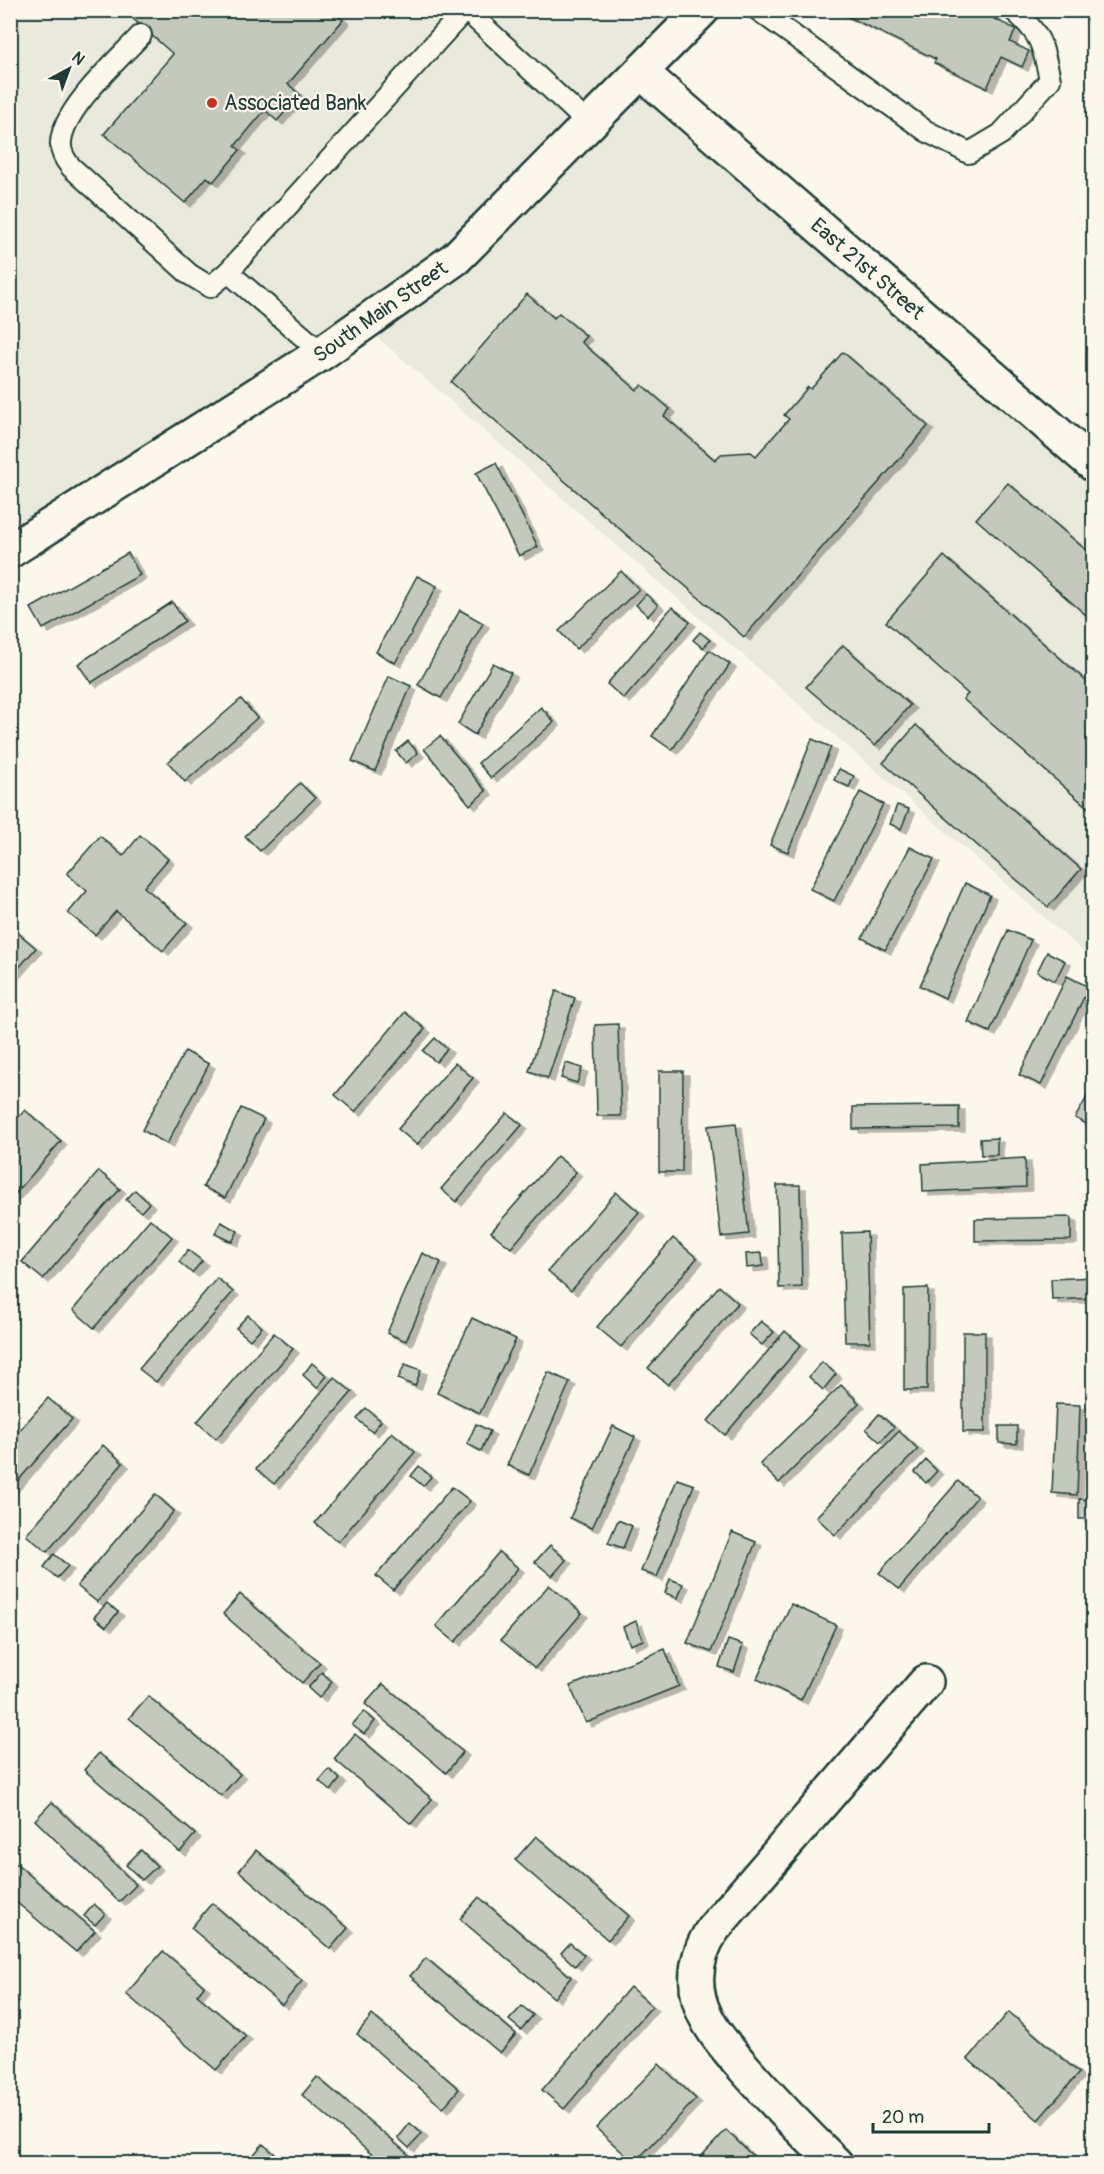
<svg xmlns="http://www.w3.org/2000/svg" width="1104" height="2174" font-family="Pangolin,sans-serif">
<defs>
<filter id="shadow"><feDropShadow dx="6" dy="4" stdDeviation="0" flood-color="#0004"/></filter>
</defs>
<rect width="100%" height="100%" fill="#fbf7ec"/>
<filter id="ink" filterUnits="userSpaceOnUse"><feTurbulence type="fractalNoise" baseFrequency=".0167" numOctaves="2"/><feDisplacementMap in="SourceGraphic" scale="12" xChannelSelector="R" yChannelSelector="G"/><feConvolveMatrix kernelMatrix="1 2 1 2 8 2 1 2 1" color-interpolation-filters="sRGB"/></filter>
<g filter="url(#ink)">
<path fill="#eae9de" d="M11,11H702L641,71L1093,465V960L362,324L11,551Z"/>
<g fill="#c4c9be" stroke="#1f3d34" stroke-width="1.5" filter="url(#shadow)">
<path d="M123,10H196L204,17L210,10H332L343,20L288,84L300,95L277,121L265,110L235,146L240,150L213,182L207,177L185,203L104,134L173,54Z"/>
<path d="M834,10H993L997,13L994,19L1016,29L1010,42L1029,51L1022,67L1001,57L987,88L934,63L936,59Z"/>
<path d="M527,294L554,318L559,313L586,336L581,342L637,390L642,385L670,409L664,416L715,460L721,454L751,452L756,456L789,419L784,415L808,387L811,389L843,352L928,426L744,637L451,382Z"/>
<path d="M496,463L538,547L519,556L476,473Z"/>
<path d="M1008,483L1094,557V622L976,519Z"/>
<path d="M128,553L140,575L43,629L31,608Z"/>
<path d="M944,556L1094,688V813L963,699L968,694L886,622Z"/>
<path d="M621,571L639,589L576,649L559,631Z"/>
<path d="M417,576L437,586L395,663L376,652Z"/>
<path d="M646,594L658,605L648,616L636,605Z"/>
<path d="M172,602L185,621L91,683L78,664Z"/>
<path d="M672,607L690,622L624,699L607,684Z"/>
<path d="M460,610L483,623L441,698L418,685Z"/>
<path d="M700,632L710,640L703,648L693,640Z"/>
<path d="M843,645L910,705L875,746L806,687Z"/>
<path d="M709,650L730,664L672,750L652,736Z"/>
<path d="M493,663L511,673L475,735L458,724Z"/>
<path d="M389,676L411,686L375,771L352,761Z"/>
<path d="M241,699L257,718L185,782L168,762Z"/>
<path d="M541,707L554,722L491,778L478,763Z"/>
<path d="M916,725L1081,869L1048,907L883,763Z"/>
<path d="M440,736L486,791L470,805L424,749Z"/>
<path d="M812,739L831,747L788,852L770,845Z"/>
<path d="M408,741L418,753L406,763L396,751Z"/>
<path d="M839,769L854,776L849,787L834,780Z"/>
<path d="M300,783L315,798L260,851L245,836Z"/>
<path d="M860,792L883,804L834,901L810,889Z"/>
<path d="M897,805L909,809L901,829L890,824Z"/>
<path d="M140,835L168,859L144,887L187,923L163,951L116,911L95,935L68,913L87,891L67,874L100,836L123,856Z"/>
<path d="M910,847L934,859L885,950L862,938Z"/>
<path d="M965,883L990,895L945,998L920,986Z"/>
<path d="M10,926L36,948L10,978Z"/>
<path d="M1008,930L1031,940L990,1032L968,1022Z"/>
<path d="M1047,952L1065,961L1055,981L1037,972Z"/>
<path d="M1067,976L1089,987L1041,1085L1019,1075Z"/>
<path d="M556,991L575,998L548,1078L529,1071Z"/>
<path d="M405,1012L425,1029L355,1112L335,1095Z"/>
<path d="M618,1024L621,1116H597L595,1025Z"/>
<path d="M435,1038L447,1049L436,1062L423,1051Z"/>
<path d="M185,1051L209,1064L167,1144L142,1130Z"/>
<path d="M455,1063L473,1078L417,1145L398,1129Z"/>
<path d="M566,1063L582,1068L577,1083L561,1078Z"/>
<path d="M659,1071H683L682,1172H659Z"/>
<path d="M1094,1085V1128L1075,1118Z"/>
<path d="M959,1106V1128L853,1129V1107Z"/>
<path d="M241,1108L264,1119L225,1198L203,1187Z"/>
<path d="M25,1110L61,1141L10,1200V1127Z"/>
<path d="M507,1113L522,1125L456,1202L441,1189Z"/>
<path d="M736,1123L749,1234L721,1237L708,1126Z"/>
<path d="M997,1138V1155H981L980,1139Z"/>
<path d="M557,1156L576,1172L511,1248L491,1232Z"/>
<path d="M1025,1158L1026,1187L923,1192L922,1164Z"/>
<path d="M99,1171L120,1189L43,1279L22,1262Z"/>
<path d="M777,1185H800L802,1287L779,1288Z"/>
<path d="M135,1190L149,1203L141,1212L126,1200Z"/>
<path d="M616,1192L639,1212L571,1291L548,1271Z"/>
<path d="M1071,1217V1240L975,1241V1219Z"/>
<path d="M150,1219L172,1237L94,1328L73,1310Z"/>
<path d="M221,1222L238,1231L232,1242L215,1234Z"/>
<path d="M867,1232L870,1342H845L842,1233Z"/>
<path d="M673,1238L697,1258L621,1347L597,1327Z"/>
<path d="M188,1250L202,1261L192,1273L179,1262Z"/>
<path d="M422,1253L441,1262L406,1341L387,1333Z"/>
<path d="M762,1253L763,1266L747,1268L746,1254Z"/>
<path d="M1094,1277V1298L1052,1300L1051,1279Z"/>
<path d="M217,1278L233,1292L156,1382L139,1369Z"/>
<path d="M719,1286L738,1303L668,1385L648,1368Z"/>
<path d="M928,1288L927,1390H904V1289Z"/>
<path d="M248,1315L262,1327L250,1340L236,1328Z"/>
<path d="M472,1318L516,1339L480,1413L437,1393Z"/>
<path d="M761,1321L774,1332L762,1345L749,1334Z"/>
<path d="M785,1331L801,1345L725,1435L708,1421Z"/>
<rect x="963" y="1332" width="22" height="100"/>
<path d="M274,1333L293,1349L216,1439L197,1422Z"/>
<path d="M822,1362L836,1374L823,1390L809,1377Z"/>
<path d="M312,1363L327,1376L317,1388L303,1375Z"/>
<path d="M405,1364L421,1370L415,1386L398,1379Z"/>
<path d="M548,1372L570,1382L529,1475L507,1465Z"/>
<path d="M334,1377L352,1392L274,1484L256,1469Z"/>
<path d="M841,1385L859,1403L779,1483L760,1464Z"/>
<path d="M48,1398L72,1419L10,1490V1441Z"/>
<path d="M1056,1404L1080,1405L1077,1495L1052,1493Z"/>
<path d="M366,1408L381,1421L372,1432L357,1419Z"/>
<path d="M879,1414L894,1427L880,1442L866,1429Z"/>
<path d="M476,1424L490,1431L481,1451L467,1444Z"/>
<path d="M613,1426L635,1437L592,1528L570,1518Z"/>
<path d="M999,1426H1017V1444L999,1443Z"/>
<path d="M899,1431L918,1449L835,1535L816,1517Z"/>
<path d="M392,1432L415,1452L338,1542L315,1523Z"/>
<path d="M103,1445L123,1463L47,1552L26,1535Z"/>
<path d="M926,1460L937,1471L926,1483L915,1472Z"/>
<path d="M419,1466L431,1477L423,1486L411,1476Z"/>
<path d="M677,1479L694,1485L657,1577L641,1571Z"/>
<path d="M958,1481L977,1497L899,1589L879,1573Z"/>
<path d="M452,1487L470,1501L393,1590L376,1576Z"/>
<path d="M155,1494L174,1511L97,1602L77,1586Z"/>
<path d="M1079,1499L1094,1500V1519H1079Z"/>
<path d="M618,1520L632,1526L623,1548L608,1543Z"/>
<path d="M732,1532L756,1542L711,1652L687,1643Z"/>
<path d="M550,1545L566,1560L552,1576L535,1562Z"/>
<path d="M499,1552L518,1568L455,1642L436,1626Z"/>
<path d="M54,1554L68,1566L57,1578L44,1567Z"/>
<path d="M670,1579L683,1584L678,1598L665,1593Z"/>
<path d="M549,1585L582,1613L535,1668L501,1640Z"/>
<path d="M240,1594L320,1663L302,1683L223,1614Z"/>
<path d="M107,1603L118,1612L106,1627L94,1617Z"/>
<path d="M791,1604L836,1625L801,1700L757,1679Z"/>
<path d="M636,1621L643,1640L630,1645L623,1627Z"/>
<path d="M728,1640L743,1645L734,1672L719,1667Z"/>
<path d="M665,1649L679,1686L586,1723L570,1686Z"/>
<path d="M322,1672L332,1682L319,1698L308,1688Z"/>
<path d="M383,1684L463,1752L446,1773L365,1704Z"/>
<path d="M148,1696L240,1774L221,1796L129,1718Z"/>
<path d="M364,1711L375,1721L364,1734L352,1725Z"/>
<path d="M355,1734L432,1799L411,1824L334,1759Z"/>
<path d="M99,1753L195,1834L180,1852L84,1770Z"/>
<path d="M329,1769L340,1779L331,1791L319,1781Z"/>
<path d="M52,1802L136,1885L119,1902L35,1820Z"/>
<path d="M536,1836L629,1916L608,1940L515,1860Z"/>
<path d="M141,1850L157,1866L142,1880L126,1865Z"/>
<path d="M256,1850L348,1928L330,1949L239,1871Z"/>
<path d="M12,1860L95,1931L76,1952L10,1897Z"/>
<path d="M479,1897L571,1977L554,1998L460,1919Z"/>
<path d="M212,1903L302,1981L282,2005L191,1928Z"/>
<path d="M94,1904L105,1914L95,1925L84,1916Z"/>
<path d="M570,1943L584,1955L575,1966L561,1953Z"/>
<path d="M163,1951L204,1986L197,1995L246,2036L216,2070L126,1994Z"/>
<path d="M426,1958L516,2034L500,2053L410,1976Z"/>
<path d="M630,1987L652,2006L564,2109L542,2090Z"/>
<path d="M522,2006L533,2015L521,2030L509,2020Z"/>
<path d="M1009,2012L1079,2073L1038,2120L968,2059Z"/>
<path d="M372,2015L459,2089L443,2108L357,2034Z"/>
<path d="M659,2064L696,2099L634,2163L596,2128Z"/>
<path d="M317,2077L409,2155L401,2164H383L302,2095Z"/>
<path d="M410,2123L422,2134L409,2148L398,2138Z"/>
<path d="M726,2130L761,2164H694Z"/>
<path d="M263,2144L286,2164H251L248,2161Z"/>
</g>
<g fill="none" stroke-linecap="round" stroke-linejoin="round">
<defs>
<g id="lane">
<path d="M466,10L589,124"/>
<path d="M758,10L926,131L969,153L1001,134L1050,80C1043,46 1041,33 1013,10"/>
<path d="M141,35C118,60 63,109 61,142C60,151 65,160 71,167L189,274L210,287L228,272L322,353"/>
<path d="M228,272L465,10"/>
</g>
<g id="street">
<path id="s1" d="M641,72L1094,465"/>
<path d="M836,2164C804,2133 773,2101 744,2068C726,2047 706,2026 699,1999C693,1974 699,1950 713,1929L926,1682"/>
</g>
<g id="secondary">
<path id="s2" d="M10,551L322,353L456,258L702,10"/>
</g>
</defs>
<use href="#lane" stroke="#1f3d34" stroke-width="24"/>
<use href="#street" stroke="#1f3d34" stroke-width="38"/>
<use href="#secondary" stroke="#1f3d34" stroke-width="38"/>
<use href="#lane" stroke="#fbf7ec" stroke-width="20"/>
<use href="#street" stroke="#fbf7ec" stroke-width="33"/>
<use href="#secondary" stroke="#fbf7ec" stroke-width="33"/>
</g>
</g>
<circle fill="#c8321e" stroke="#fbf7ec" stroke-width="2" cx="212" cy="103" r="6"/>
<g text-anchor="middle" stroke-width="4.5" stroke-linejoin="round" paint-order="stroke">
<g font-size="21" fill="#1f3d34" stroke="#fbf7ec" text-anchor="start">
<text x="224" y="110">Associated Bank</text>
</g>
<g font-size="21" fill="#1f3d34" stroke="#fbf7ec">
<text dy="7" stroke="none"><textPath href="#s1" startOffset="300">East 21st Street</textPath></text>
<text dy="7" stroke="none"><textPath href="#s2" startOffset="441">South Main Street</textPath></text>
</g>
</g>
<rect width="1104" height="2174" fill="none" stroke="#fbf7ec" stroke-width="36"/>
<rect x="18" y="18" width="1068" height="2138" fill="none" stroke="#1f3d34" stroke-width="2" filter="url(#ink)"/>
<g transform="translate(69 69) rotate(41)" stroke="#fbf7ec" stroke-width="4.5" paint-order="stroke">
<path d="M0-4.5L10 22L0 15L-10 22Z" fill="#1f3d34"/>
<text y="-9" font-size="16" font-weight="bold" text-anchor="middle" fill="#1f3d34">N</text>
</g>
<path d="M873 2123v9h116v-9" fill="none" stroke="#1f3d34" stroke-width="3"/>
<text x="882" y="2123" font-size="18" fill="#1f3d34" stroke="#fbf7ec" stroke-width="4.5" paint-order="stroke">20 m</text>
</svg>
